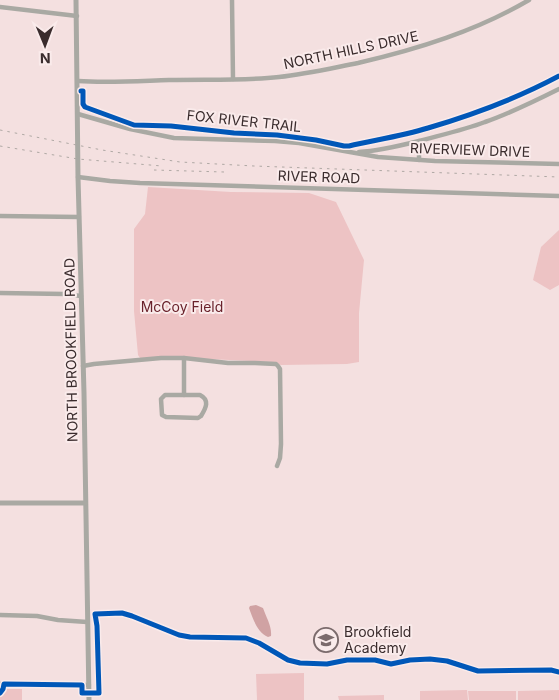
<svg xmlns="http://www.w3.org/2000/svg" width="559" height="700" font-family="Inter,sans-serif">
<rect width="100%" height="100%" fill="#f4e0e0"/>
<g fill="#edc3c4">
<path d="M148,187L231,192L309,193L336,202L364,260L359,313V362L347,364L281,365L271,362L209,359L140,358L138,355L134,311V229L145,214Z"/>
<path d="M559,230V285L550,290L533,280L541,247Z"/>
<path d="M304,673V700H257L256,674Z"/>
<rect x="0" y="689" width="22" height="11"/>
<path d="M467,690L468,700H420V691Z"/>
<path d="M559,690V700H518V691Z"/>
<path d="M468,691H516V700H469Z"/>
<path d="M384,695V700H339L338,696Z"/>
</g>
<path fill="#d0a2a3" d="M256,605L263,608C266,617 272,626 271,636L268,637C257,632 253,619 249,608L250,606Z"/>
<g fill="none" stroke-linecap="round" stroke-linejoin="round">
<g stroke="#a9a9a3" stroke-width="4.5">
<path d="M232,0L233,79"/>
<path d="M0,7L77,16"/>
<path d="M78,81C108,83 138,81 169,80C206,79 243,81 279,77C306,74 332,68 358,63C418,49 476,31 529,0"/>
<path d="M78,114L130,129L174,138L275,141L299,143L378,157L435,161L559,164"/>
<path d="M419,141V160"/>
<path d="M359,152C379,151 399,146 419,141C441,135 464,130 485,122C511,113 535,101 559,89"/>
<path d="M78,177L110,181L140,183L559,196"/>
<path d="M0,216L79,217"/>
<path d="M0,293L65,294L81,296"/>
<path d="M184,358V395"/>
<path d="M83,366L94,364L161,358H184L228,363H255L276,364L278,366L280,369L281,444L280,458L277,466"/>
<path d="M165,395H200C210,400 206,408 201,416L198,418L166,417L162,415L161,399Z"/>
<path d="M0,615L37,616L58,620L87,622"/>
<path d="M0,684L89,685"/>
</g>
<g stroke="#a9a9a3" stroke-width="5">
<path d="M76,0L78,177L84,393L89,700"/>
<path d="M0,503H85"/>
</g>
<g stroke="#afa8a4" stroke-width="1" stroke-dasharray="2.5 5" stroke-linecap="butt">
<path d="M0,130L102,150L180,162L254,166L559,177"/>
<path d="M0,146L78,159L162,166"/>
<path d="M154,170L224,172"/>
</g>
<defs>
<g id="cycleway">
<path d="M81,91H83V104L85,107L134,125L171,126L234,133L277,135L316,140L344,146H349C375,140 402,136 428,128C472,115 518,98 559,76"/>
<path d="M0,693L3,689L4,684L82,685V693H99L97,626L95,614L122,613L132,616L179,635L190,637L246,638L259,643L288,660L300,663L327,664L347,660H375L391,664L410,660L430,659L447,661L478,671L551,670L559,672"/>
</g>
</defs>
<use href="#cycleway" stroke="#faebeb" stroke-width="8"/>
<use href="#cycleway" stroke="#0057b8" stroke-width="5"/>
</g>
<defs>
<symbol id="school-ring" viewBox="-11 -11 22 22"><circle r="9.5" fill="#faebeb" stroke="#7b6b6c" stroke-width="1.5"/><path d="M0-5L7-2L0 1L-7-2ZM-4 1L0 2.5L4 1V4Q0 6-4 4Z" fill="#7b6b6c"/></symbol>
</defs>
<g fill-rule="evenodd">
<use href="#school-ring" x="312" y="626" width="28" height="28"/>
</g>
<g text-anchor="middle" stroke-width="4" stroke-linejoin="round" paint-order="stroke">
<g font-size="14" fill="#3a2c2d" stroke="#faebeb">
<text transform="translate(351 50) rotate(-12)" y="5">NORTH HILLS DRIVE</text>
<text transform="translate(244 121) rotate(6)" y="5">FOX RIVER TRAIL</text>
<text transform="translate(470 150) rotate(2)" y="5">RIVERVIEW DRIVE</text>
<text transform="translate(319 177) rotate(2)" y="5">RIVER ROAD</text>
<text transform="translate(71 350) rotate(-91)" y="5">NORTH BROOKFIELD ROAD</text>
</g>
<g font-size="14" fill="#6a222b" stroke="#faebeb">
<text x="182" y="312">McCoy Field</text>
</g>
<g font-size="14" fill="#3a2c2d" stroke="#faebeb" text-anchor="start">
<text x="344" y="637">Brookfield<tspan x="344" dy="16">Academy</tspan></text>
</g>
</g>
<g transform="translate(45 45) rotate(179)" stroke="#faebeb" stroke-width="4" paint-order="stroke">
<path d="M0-4L9 19L0 12L-9 19Z" fill="#3a2c2d"/>
<text y="-8" font-size="14" font-weight="bold" text-anchor="middle" fill="#3a2c2d">N</text>
</g>
</svg>
